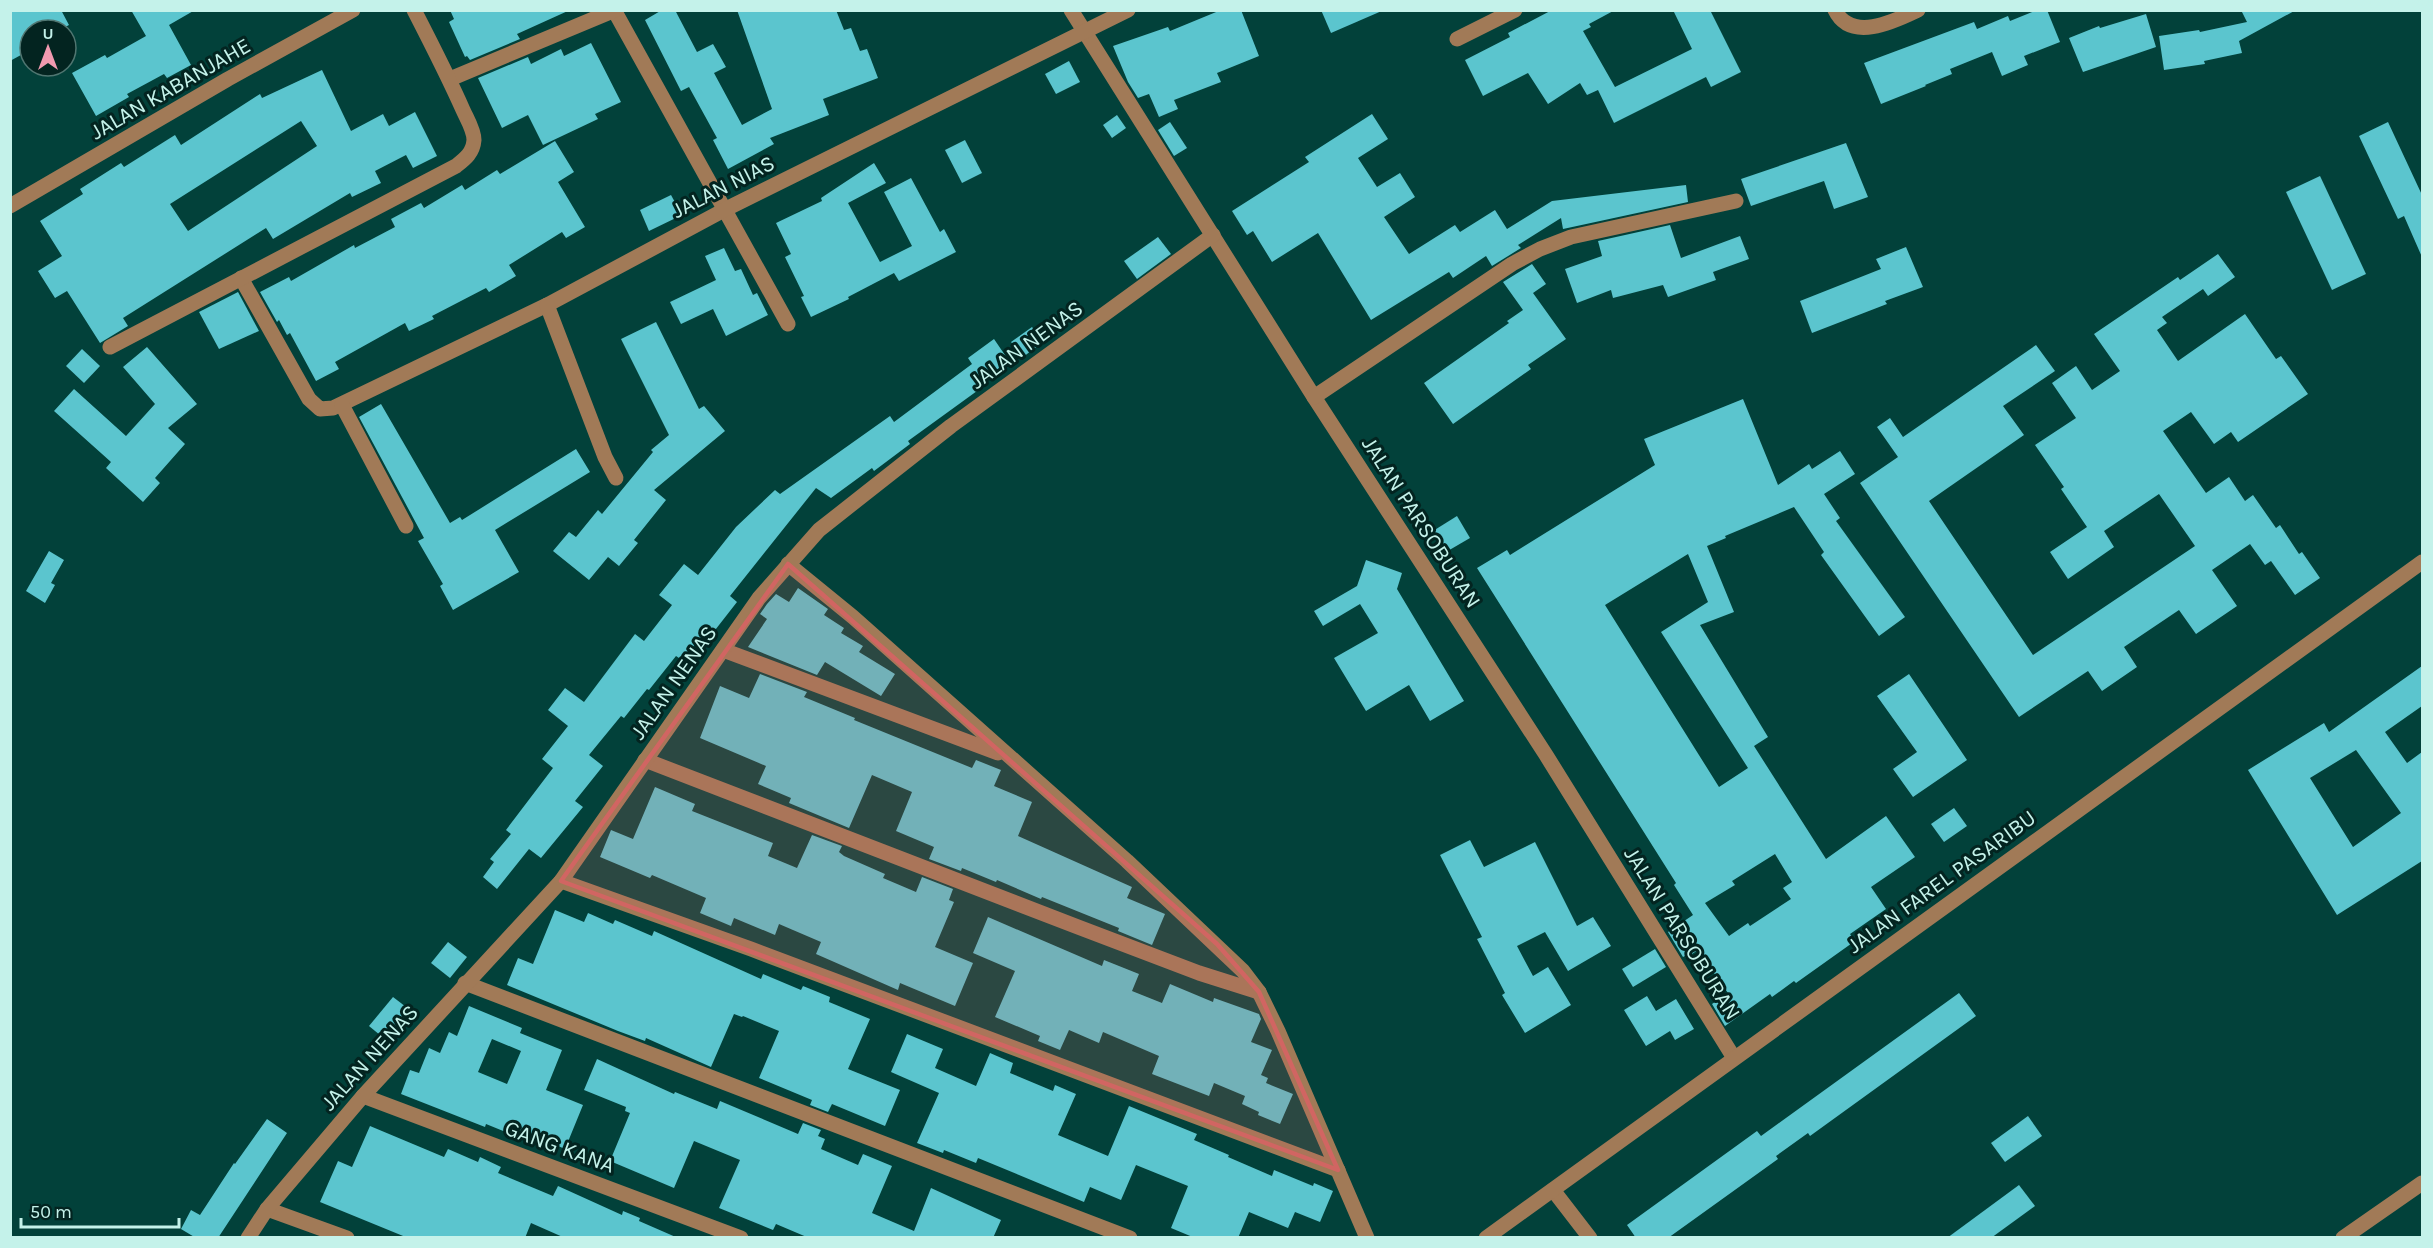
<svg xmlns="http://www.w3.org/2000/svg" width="2433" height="1248" font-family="Karla,sans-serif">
<rect width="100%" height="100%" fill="#02413a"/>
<g fill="#5bc5ce" fill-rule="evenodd">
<path d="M10,10H61L69,25L59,30H30V50L10,61Z"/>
<path d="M131,10H195L169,25L191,65L167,78L164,74L127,94L129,97L96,116L72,73L105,55L107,58L146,36Z"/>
<path d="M450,10H570L517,34L520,39L470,60L467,56L465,57L449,22L454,19Z"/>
<path d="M662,10H675L697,52L713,44L726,67L714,73L742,125L772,109L737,10H836L844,30L851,28L860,51L867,49L878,78L823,99L829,115L770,138L774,144L728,169L713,140L717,138L689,87L681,91L645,20Z"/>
<path d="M1221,10H1241L1259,56L1217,73L1221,82L1174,100L1178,109L1159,117L1149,94L1138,98L1128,82L1113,46L1168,27L1170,31Z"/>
<path d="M1321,10H1384L1331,33Z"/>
<path d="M1552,10H1615L1589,24L1591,27L1583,31L1615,87L1692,49L1673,10H1710L1741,72L1711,87L1706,77L1614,123L1598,90L1587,95L1580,83L1548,104L1528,73L1483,96L1465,60L1510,37L1508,33Z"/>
<path d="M2037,10H2047L2060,42L2024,56L2028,65L2002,76L1992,52L1950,69L1952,74L1925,85L1926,86L1881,104L1864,63L1974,22L1977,29L2008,16L2010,21Z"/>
<path d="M2241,10H2296L2239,41L2242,53L2204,61L2205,64L2164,70L2159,36L2199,30L2200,32L2247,22Z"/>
<path d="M2146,14L2156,47L2083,72L2069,38L2099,26L2100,28Z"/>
<path d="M591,43L621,102L595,114L598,119L543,145L528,115L502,128L478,78L528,57L531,64L561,49L564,56Z"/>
<path d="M1069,61L1080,82L1056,94L1045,74Z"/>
<path d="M322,70L351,131L383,114L389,126L415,112L437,156L413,168L406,155L375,171L381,183L352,197L350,193L273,239L266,228L123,318L128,326L100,343L67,291L55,298L38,271L62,256L40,221L83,194L80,189L121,163L124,167L175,135L181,145L260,94L262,98ZM301,121L317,146L188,231L170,204Z"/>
<path d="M1372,114L1388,139L1358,158L1377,187L1400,173L1415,197L1384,217L1409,254L1455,225L1460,232L1495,210L1507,229L1552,201L1686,185L1688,202L1563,229L1561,218L1518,245L1521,248L1492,266L1486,256L1453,278L1449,272L1371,320L1318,233L1272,262L1253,231L1247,235L1232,211L1309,162L1305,157Z"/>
<path d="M1117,115L1126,128L1112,138L1103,125Z"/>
<path d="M1170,122L1187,148L1174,156L1158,130Z"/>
<path d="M2388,122L2422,195V257L2404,216L2398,219L2359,136Z"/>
<path d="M965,140L982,173L962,183L945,150Z"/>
<path d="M555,141L574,172L558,182L585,227L566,238L562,232L509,265L516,276L489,292L486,288L432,316L434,319L409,331L405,323L335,362L339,369L316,381L290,333L287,335L279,320L277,322L260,292L289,277L291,281L354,245L355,248L395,227L391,219L421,203L424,208L462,185L465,190L497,170L500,174Z"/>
<path d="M1846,143L1868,197L1834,209L1824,181L1751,206L1741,179Z"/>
<path d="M874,163L886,183L848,203L880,262L912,246L884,192L911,178L940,232L944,229L956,252L899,281L894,273L848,297L849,299L811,317L801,297L804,296L785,257L791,254L776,223L822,201L821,198Z"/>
<path d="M2320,176L2366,274L2332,290L2286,192Z"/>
<path d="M671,195L682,215L649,231L640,210Z"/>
<path d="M1670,225L1681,258L1740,236L1749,259L1713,272L1716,280L1668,297L1663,285L1613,298L1611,290L1577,303L1565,269L1602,256L1598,241Z"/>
<path d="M1158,237L1171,254L1137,279L1124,261Z"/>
<path d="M1906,247L1923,287L1885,301L1887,304L1812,333L1800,301L1881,269L1876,259Z"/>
<path d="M724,248L735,271L741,269L753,295L757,293L768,315L726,336L713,309L681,324L670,302L716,280L705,256Z"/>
<path d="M2218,254L2235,277L2208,296L2203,289L2162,317L2167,323L2157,330L2178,361L2245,314L2276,359L2281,356L2308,394L2238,442L2231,432L2214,444L2191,412L2163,431L2206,493L2229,477L2245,501L2253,495L2276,528L2280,525L2299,554L2302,552L2320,578L2295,595L2271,561L2265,565L2250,544L2212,570L2237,606L2196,634L2179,610L2124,647L2137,667L2102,691L2088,671L2019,717L1860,483L1898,457L1877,427L1890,418L1903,437L2036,345L2055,371L2003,406L2024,435L1929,501L2033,655L2195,546L2159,494L2104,531L2114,547L2068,579L2050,552L2087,527L2061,489L2064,487L2035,445L2076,418L2052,383L2076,366L2092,390L2120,371L2094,334L2178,277L2180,280Z"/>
<path d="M1532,264L1546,284L1533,293L1566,339L1528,365L1531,369L1453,424L1424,383L1509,323L1507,321L1523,310L1503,282Z"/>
<path d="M238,292L259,331L219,349L199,312Z"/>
<path d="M656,322L699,409L704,406L725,431L654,490L666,500L634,540L638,543L619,566L608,557L589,580L553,551L569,532L576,537L598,510L602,514L653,452L651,450L669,435L621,339Z"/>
<path d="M1032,327L1043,342L1023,357L1011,342Z"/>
<path d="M994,339L1009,361L974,387L977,391L908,441L910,444L874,471L872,468L831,498L816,488L730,596L737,602L712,634L707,630L682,660L676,656L649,690L647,689L624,718L621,716L589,755L603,766L575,801L583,807L541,858L529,849L497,889L483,877L494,862L490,859L511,834L506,830L553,768L542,759L568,726L548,710L565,688L584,702L635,634L644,641L672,605L659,595L684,564L698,575L736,527L775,490L780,494L890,416L894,422L972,364L968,358Z"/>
<path d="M147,347L197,404L168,428L185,444L155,478L160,483L143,502L106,468L111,462L54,411L74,389L126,436L155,404L123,367Z"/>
<path d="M82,349L100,366L84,383L66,366Z"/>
<path d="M1743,399L1778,485L1809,464L1812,469L1840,451L1855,474L1824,494L1840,518L1836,521L1905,617L1879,636L1821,555L1824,552L1794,507L1725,536L1726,538L1707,546L1734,612L1700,625L1768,737L1754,746L1826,859L1886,816L1915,857L1871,887L1886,909L1850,934L1855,941L1796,983L1794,981L1772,997L1770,994L1725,1026L1712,1004L1728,993L1698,950L1686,958L1685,956L1683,957L1668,932L1693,915L1674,885L1676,883L1477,568L1507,550L1510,555L1655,465L1644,439ZM1688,554L1708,602L1661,632L1748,768L1719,787L1605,605ZM1775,854L1792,882L1783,888L1791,899L1750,926L1748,923L1729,936L1705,903L1735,885L1732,881Z"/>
<path d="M381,404L450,523L460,517L462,520L576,449L590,472L495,530L519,572L453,610L440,586L443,584L418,541L424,538L359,417Z"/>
<path d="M1457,516L1470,538L1446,552L1433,531Z"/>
<path d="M49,551L64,560L51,583L55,585L45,603L26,591Z"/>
<path d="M1366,560L1402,573L1397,589L1464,701L1430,721L1409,685L1366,711L1334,658L1378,633L1360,604L1323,626L1314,611L1357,586Z"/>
<path d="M798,588L828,609L824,615L844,628L841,633L863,646L859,652L895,674L881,696L825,662L817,675L748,647L767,619L760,614L767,604L776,594L789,602Z"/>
<path d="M2422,666V706L2385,732L2407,763L2422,752V861L2337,915L2248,770L2324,723L2329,732ZM2356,750L2401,813L2353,847L2310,778Z"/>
<path d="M760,674L807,692L804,697L855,718L854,720L972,768L976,760L1001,770L994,786L1032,802L1018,836L1132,887L1127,898L1165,914L1152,945L1118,931L1119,928L1042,897L1041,899L997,880L996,882L962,868L961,871L929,859L934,847L896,831L912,792L872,775L849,828L789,803L791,798L758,784L766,766L700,738L720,686L749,698Z"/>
<path d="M1909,674L1967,760L1913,797L1893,769L1917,752L1877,696Z"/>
<path d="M655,787L695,804L692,811L773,843L768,856L797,868L812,835L842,846L839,852L844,856L885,874L883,878L916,892L922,877L953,889L949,900L954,902L935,947L973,963L955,1006L900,983L898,990L816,954L821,942L779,924L775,935L734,918L731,926L700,913L706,898L652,875L650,878L600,857L611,830L633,839Z"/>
<path d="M1954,808L1967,826L1944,842L1931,824Z"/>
<path d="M1470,840L1484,867L1535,842L1577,926L1593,917L1611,946L1568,971L1545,932L1517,946L1533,976L1548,967L1571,1005L1525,1033L1502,995L1505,993L1477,939L1482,937L1440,855Z"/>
<path d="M555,910L584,922L588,913L613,924L615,920L652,936L654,931L761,979L763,974L801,990L803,986L830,997L829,1002L870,1019L848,1069L900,1090L885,1126L832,1104L828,1112L810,1105L812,1100L759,1078L779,1031L743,1016L742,1017L734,1014L711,1067L646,1038L645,1041L618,1031L507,985L518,958L533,964Z"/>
<path d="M988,917L1102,966L1104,960L1139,974L1132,991L1162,1003L1170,984L1213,1002L1214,998L1259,1014L1261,1019L1251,1042L1272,1050L1261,1075L1268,1078L1266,1083L1293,1094L1280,1124L1258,1115L1259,1112L1242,1104L1245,1096L1214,1083L1209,1096L1152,1074L1159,1056L1103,1032L1099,1043L1069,1030L1060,1050L1038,1041L1040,1036L995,1017L1015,971L973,953Z"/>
<path d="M448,942L467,957L450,978L431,963Z"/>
<path d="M1655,949L1666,967L1633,987L1622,969Z"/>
<path d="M1959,993L1976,1016L1810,1136L1808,1133L1776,1156L1778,1159L1668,1238H1636L1627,1225L1757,1131L1761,1136Z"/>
<path d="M1647,996L1656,1011L1676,999L1694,1029L1675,1040L1670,1031L1646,1046L1624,1010Z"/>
<path d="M393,997L410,1010L386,1040L369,1026Z"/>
<path d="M469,1006L522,1028L520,1033L562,1050L546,1090L583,1105L565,1149L528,1133L525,1140L486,1124L485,1127L401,1094L410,1070L419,1073L429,1048L440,1053L449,1032L457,1036ZM492,1039L521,1051L507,1084L478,1072Z"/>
<path d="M907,1034L943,1049L935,1068L976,1086L990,1053L1013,1063L1010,1073L1053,1091L1055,1085L1076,1094L1058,1135L1108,1156L1129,1106L1197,1134L1194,1140L1229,1155L1228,1157L1272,1176L1274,1170L1313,1186L1314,1183L1333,1191L1320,1222L1295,1212L1288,1228L1249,1212L1238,1238H1195L1171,1228L1188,1186L1136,1165L1121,1200L1090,1187L1084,1202L978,1158L976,1163L944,1150L943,1153L917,1143L939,1093L891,1072Z"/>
<path d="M597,1059L674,1094L675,1092L717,1109L720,1101L798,1134L803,1123L821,1130L818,1136L825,1139L821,1149L858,1165L863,1154L892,1166L872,1213L914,1231L931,1188L1001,1220L993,1238H809L776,1224L773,1230L719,1208L740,1160L694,1141L674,1188L610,1161L630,1113L625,1111L626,1107L584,1090Z"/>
<path d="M2028,1116L2042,1136L2005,1162L1991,1143Z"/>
<path d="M267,1119L287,1133L218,1238H196L181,1229L191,1210L200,1215L234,1163L235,1164Z"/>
<path d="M370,1126L444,1157L448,1149L478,1162L480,1157L501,1167L498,1173L553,1196L558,1186L622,1215L623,1211L640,1218L639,1221L678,1238H565L531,1223L525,1238H408L320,1202L338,1161L352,1167Z"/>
<path d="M2019,1185L2035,1206L1991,1238H1947Z"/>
</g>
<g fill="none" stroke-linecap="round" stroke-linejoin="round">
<g stroke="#a17a57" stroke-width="15">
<path d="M614,10L788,324"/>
<path d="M1071,10L1314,397L1546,755L1734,1058"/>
<path d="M1835,10C1851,43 1895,21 1918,10"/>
<path d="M1457,39L1515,10"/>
<path d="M450,79L615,10"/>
<path d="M10,206L228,79L353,10"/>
<path d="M241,278L309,399L320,409L333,408L547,305L726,209L1128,10"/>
<path d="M547,305L605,457L616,478"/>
<path d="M110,347L456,166C465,159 473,153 474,140C474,130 467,119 463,110C448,76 431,43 414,10"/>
<path d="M1314,397L1512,264L1540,249L1571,237L1736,201"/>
<path d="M342,405L406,526"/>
<path d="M788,564L853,617L1127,861L1243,971L1259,992L1278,1031L1367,1238"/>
<path d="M723,650L998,753"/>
<path d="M645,760L1078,927L1199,973L1259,992"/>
<path d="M561,881L751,949L1338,1170"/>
<path d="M465,983L1130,1238"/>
<path d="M363,1096L741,1238"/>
<path d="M1553,1190L1590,1238"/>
<path d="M267,1209L347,1238"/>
<path d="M248,1238L267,1209L363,1096L561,881L759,598L819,530L951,426L1213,235"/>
<path d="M1486,1238L2422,562"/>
<path d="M2343,1238L2422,1183"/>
</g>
</g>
<path fill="#d16562" fill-opacity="0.2" stroke="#d16562" stroke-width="4.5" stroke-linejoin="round" d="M788,564L1217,944L1259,992L1338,1170L561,881Z"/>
<g text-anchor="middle" stroke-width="6" stroke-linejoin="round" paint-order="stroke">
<g font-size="22" fill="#c4f2ea" stroke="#032420">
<text transform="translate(170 88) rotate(-30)" y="8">JALAN KABANJAHE</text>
<text transform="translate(723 186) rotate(-27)" y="8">JALAN NIAS</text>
<text transform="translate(1026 344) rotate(-36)" y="8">JALAN NENAS</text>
<text transform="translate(1422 522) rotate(57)" y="8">JALAN PARSOBURAN</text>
<text transform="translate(673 682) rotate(-55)" y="8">JALAN NENAS</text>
<text transform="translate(1941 881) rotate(-36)" y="8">JALAN FAREL PASARIBU</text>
<text transform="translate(1683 933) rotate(58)" y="8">JALAN PARSOBURAN</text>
<text transform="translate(369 1057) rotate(-48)" y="8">JALAN NENAS</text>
<text transform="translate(560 1146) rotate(20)" y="8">GANG KANA</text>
</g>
</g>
<rect width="2433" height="1248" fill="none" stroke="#c4f2ea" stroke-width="24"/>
<g transform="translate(48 48)"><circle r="28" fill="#032420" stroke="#507671" stroke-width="1.5"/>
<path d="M0-4.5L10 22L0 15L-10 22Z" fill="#f19ab0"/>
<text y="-9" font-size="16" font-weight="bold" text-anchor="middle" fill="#c4f2ea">U</text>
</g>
<path d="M21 1218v9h158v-9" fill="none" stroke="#c4f2ea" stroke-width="3"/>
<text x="30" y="1218" font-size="18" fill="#c4f2ea" stroke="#032420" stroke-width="4.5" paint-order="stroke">50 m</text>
</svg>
